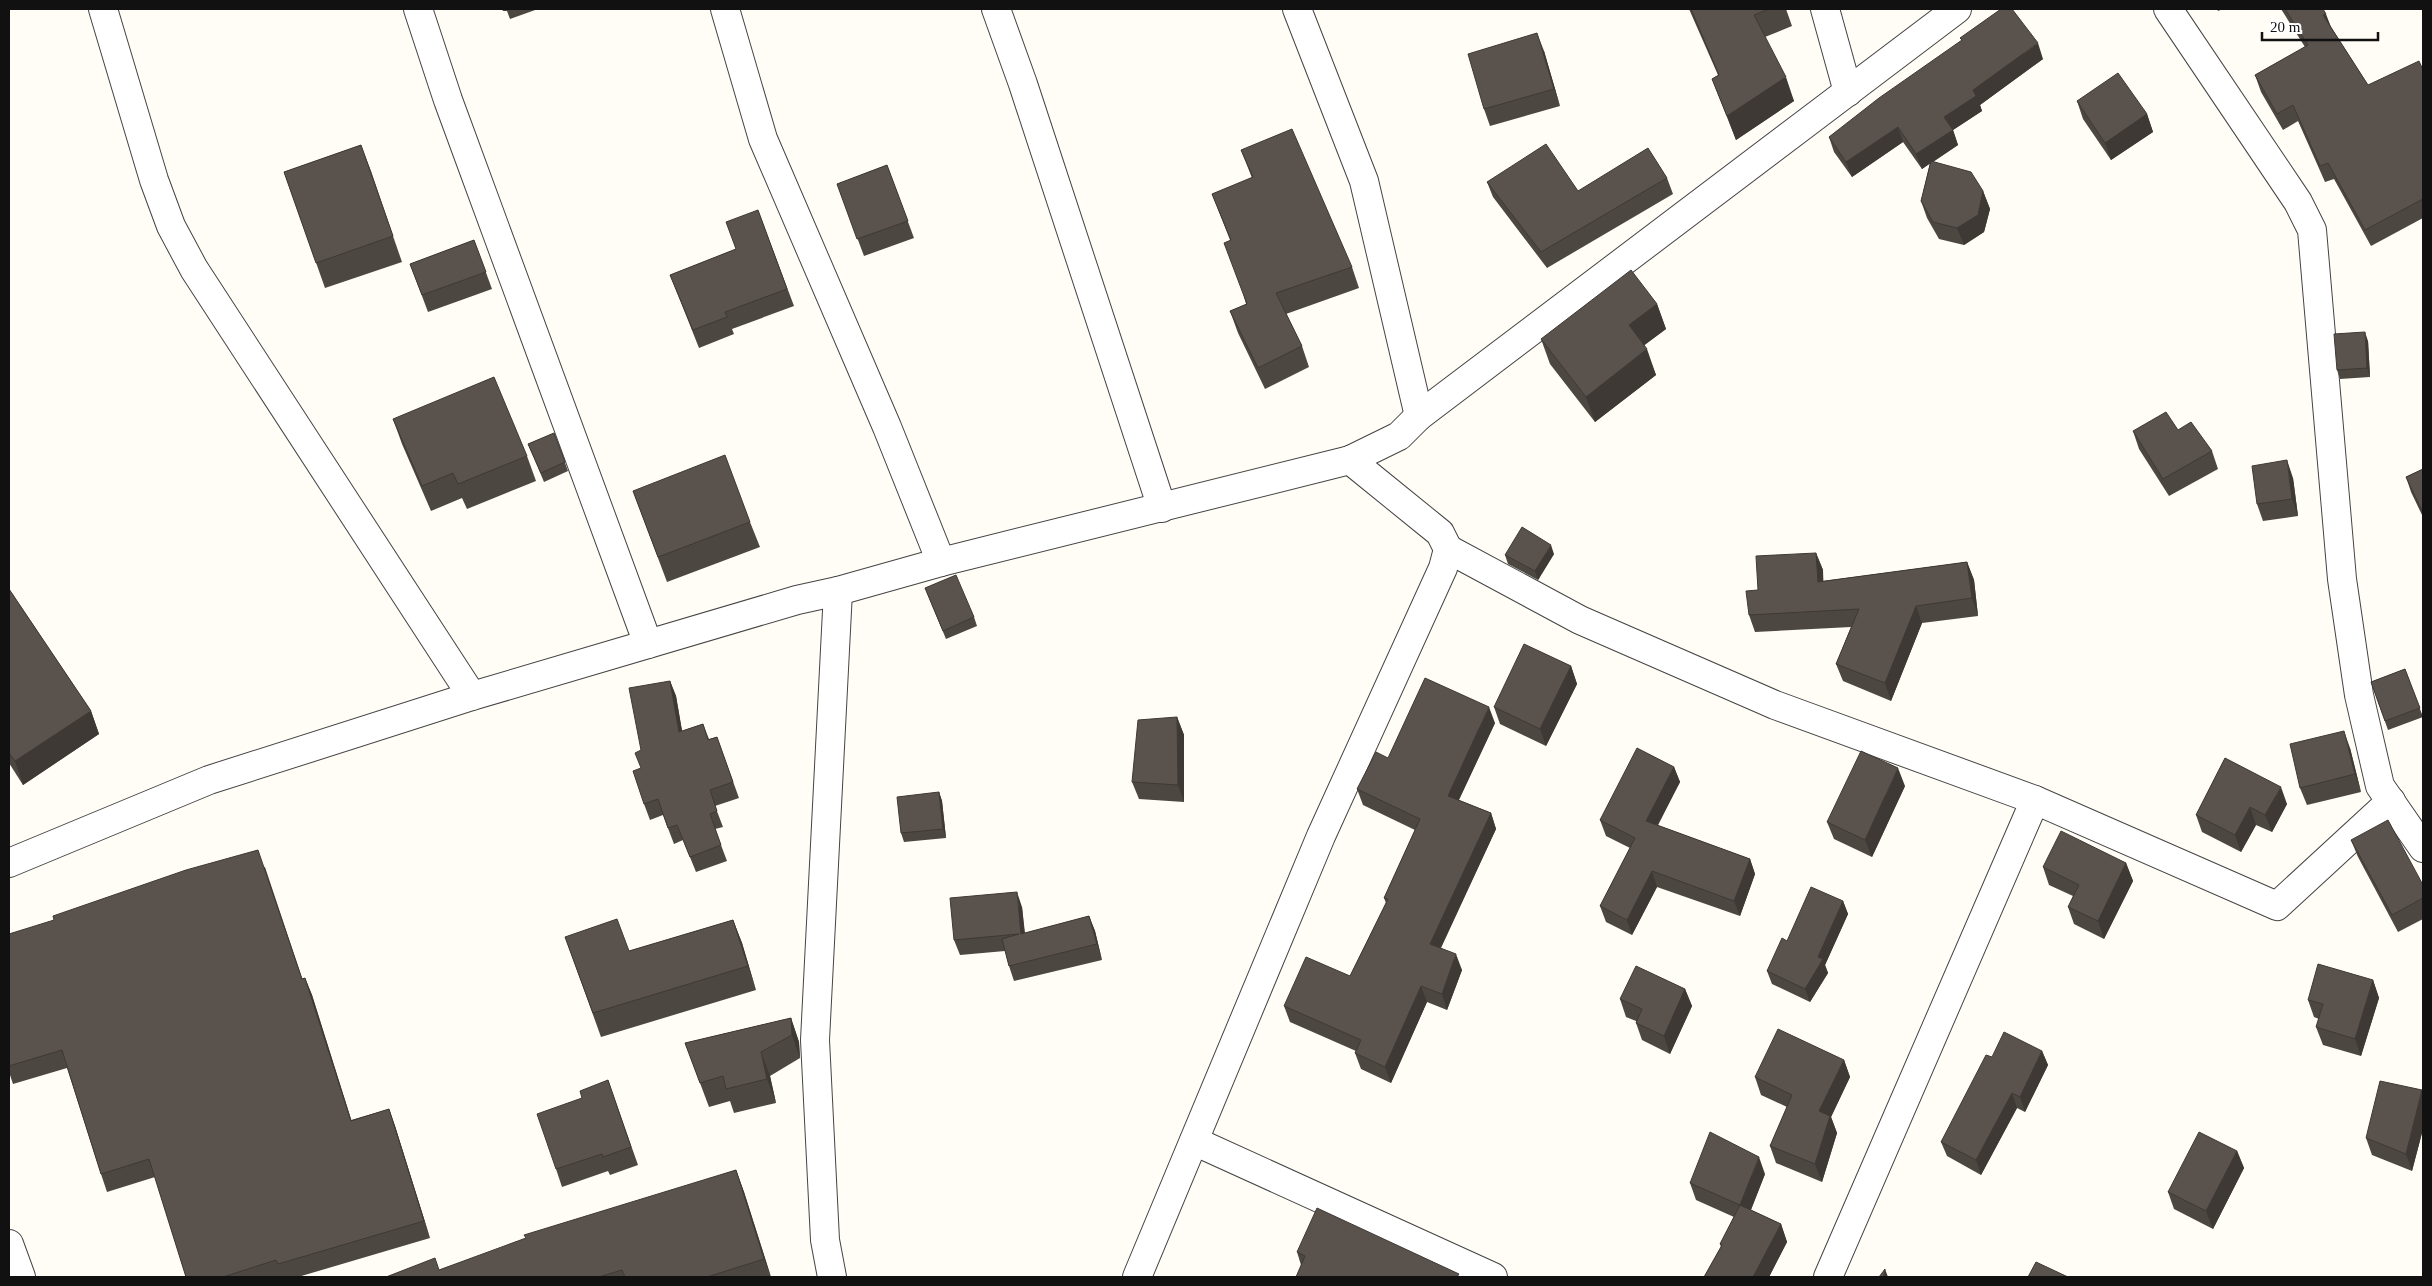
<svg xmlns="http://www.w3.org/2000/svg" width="2432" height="1286" font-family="Georgia,serif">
<rect width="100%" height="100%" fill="#fffdf5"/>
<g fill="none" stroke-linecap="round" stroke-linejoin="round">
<defs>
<g id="street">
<path d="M103,9L154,180L171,226L194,269L472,696"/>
<path d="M418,9L448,100L648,644"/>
<path d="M725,9L763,139L887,427L941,562"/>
<path d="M996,9L1023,84L1162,508"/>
<path d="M1297,9L1364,181L1419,416"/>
<path d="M1825,9L1848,92"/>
<path d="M2168,9L2298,202L2312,230L2342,579L2359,695L2380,786L2423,848"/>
<path d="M1448,549L1580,620L1775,705L2035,800L2277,906L2391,801"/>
<path d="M9,863L209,780L472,696L797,600L838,591L941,562L1350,460L1399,436L1419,416C1598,279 1778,145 1957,9"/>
<path d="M1194,1141L1493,1277"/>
<path d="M9,1244L21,1277"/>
<path d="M832,1277L825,1240L815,1040L838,591"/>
<path d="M1137,1277L1321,836L1443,568L1448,549L1440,533L1350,460"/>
<path d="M1828,1277L2035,800"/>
</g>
</defs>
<use href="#street" stroke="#444" stroke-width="30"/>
<use href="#street" stroke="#fff" stroke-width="28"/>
</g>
<g fill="#4d4742">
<path d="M502,9H538L510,19L507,11H503Z"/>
<path d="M1689,9H1786L1792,26L1765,37L1794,101L1736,140L1712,79L1718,75Z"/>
<path d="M2217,9H2223L2218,11Z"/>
<path d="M2281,9H2323L2331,27L2368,85L2423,70V218L2371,246L2334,179L2325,182L2298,121L2283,130L2261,92L2255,75L2305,47Z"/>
<path d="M1960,38L2043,59L1980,105L1982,111L1953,130L1958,145L1933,162L1983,191L1990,209L1984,232L1964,245L1939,239L1927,218L1921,201L1930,163L1922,169L1903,142L1852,177L1834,152L1829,137L1962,41Z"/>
<path d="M1544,51L1560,106L1490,126L1484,109Z"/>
<path d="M2077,101L2147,114L2153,132L2111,160L2083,119Z"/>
<path d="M361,145L402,262L325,288L284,172Z"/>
<path d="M1241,150L1352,267L1359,288L1286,314L1302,346L1309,367L1265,389L1238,333L1230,311L1246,304L1230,240L1212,194L1252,178Z"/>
<path d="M887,165L914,238L864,256L837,184Z"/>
<path d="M1667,178L1673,194L1547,268L1493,197L1487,182L1578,191Z"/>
<path d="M758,210L794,306L732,329L734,334L699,348L670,275L736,249Z"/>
<path d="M474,240L492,289L428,312L410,264Z"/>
<path d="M1657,304L1666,329L1644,345L1656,375L1595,422L1550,364L1541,339Z"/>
<path d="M2368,341L2370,377L2340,379L2337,370Z"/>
<path d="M393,419L527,456L536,481L467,509L462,498L431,511L402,444Z"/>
<path d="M2178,430L2212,451L2218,469L2169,496L2139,449L2133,431Z"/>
<path d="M554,433L568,471L544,482L528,444Z"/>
<path d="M2423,469V517L2411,492L2406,477Z"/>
<path d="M2293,478L2298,516L2263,521L2257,504Z"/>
<path d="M633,491L750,522L760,547L667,582Z"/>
<path d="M1816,553L1823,570V581L1967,562L1974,580L1978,616L1922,623L1891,701L1843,681L1836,664L1851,627L1755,632L1749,615L1758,590Z"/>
<path d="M1554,554L1538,580L1508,564L1505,555Z"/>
<path d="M925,588L974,617L977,626L946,639Z"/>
<path d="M9,589L91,711L99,734L23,785L9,763Z"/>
<path d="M1571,666L1577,684L1546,746L1500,724L1494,707Z"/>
<path d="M2405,669L2423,717L2388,730L2371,682Z"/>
<path d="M670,681L676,696L682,731L703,724L709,739L717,737L739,798L715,806L723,827L715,829L727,861L696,872L683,840L674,844L663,815L650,820L644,804L641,750Z"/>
<path d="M1177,717L1184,735V802L1139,799L1132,782Z"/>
<path d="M1495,723L1459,800L1491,813L1496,829L1441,948L1462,970L1447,1010L1427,1002L1391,1083L1361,1069L1355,1053L1356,1051L1290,1022L1284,1006L1350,976L1386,903L1384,898L1415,830L1363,805L1357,789L1388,758Z"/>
<path d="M2350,748L2361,792L2307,805L2300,788Z"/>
<path d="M2225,758L2287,804L2272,832L2256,825L2241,852L2202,832L2196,815Z"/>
<path d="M1674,767L1680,782L1657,825L1750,859L1755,874L1740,916L1657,887L1632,935L1606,922L1600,906L1630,848L1606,836L1600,820Z"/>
<path d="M1905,786L1872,857L1834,839L1827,822Z"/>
<path d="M939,792L942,801L946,838L904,842L901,833Z"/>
<path d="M2351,840L2423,885V919L2398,932L2358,857Z"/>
<path d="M2126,863L2133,881L2104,939L2074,924L2068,907L2073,896L2049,885L2043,867Z"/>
<path d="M265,867L302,978H305L312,995L351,1120L389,1109L395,1126L430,1238L298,1277H186L155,1177L107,1192L101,1174L67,1068L13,1084L9,1072V934Z"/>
<path d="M1843,901L1848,914L1825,965L1828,973L1810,1002L1772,984L1767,971L1787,941Z"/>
<path d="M1022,907L1025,933L1089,916L1095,931L1102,960L1014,981L1009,966L1005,951L960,955L954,940Z"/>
<path d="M733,920L742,943L756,990L601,1037L565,937L629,951Z"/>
<path d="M2373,980L2379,998L2361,1056L2323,1045L2316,1027L2319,1019L2314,1017L2308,1000Z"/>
<path d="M1685,989L1692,1006L1670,1054L1642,1040L1636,1023V1021L1626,1017L1620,999Z"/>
<path d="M791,1018L799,1042L800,1058L770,1076L776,1103L734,1113L730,1101L709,1107L685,1043Z"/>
<path d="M2042,1051L2048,1065L2025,1112L2017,1108L1981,1175L1947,1156L1941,1142L1992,1057Z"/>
<path d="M1844,1060L1850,1077L1831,1117L1837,1133L1822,1182L1776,1163L1770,1146L1787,1107L1761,1095L1755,1077Z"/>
<path d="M608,1080L638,1165L610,1175L608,1171L562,1187L556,1169L582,1098Z"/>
<path d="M2422,1090L2423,1092V1129L2412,1171L2372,1155L2366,1138Z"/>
<path d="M2237,1151L2244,1168L2213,1229L2174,1209L2168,1192Z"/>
<path d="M736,1170L744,1192L771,1277H386L439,1270Z"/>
<path d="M1765,1174L1751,1210L1781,1224L1787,1242L1769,1277H1704L1721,1247L1720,1244L1734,1217L1696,1200L1690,1183Z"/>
<path d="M1297,1252L1459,1274L1301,1265Z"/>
</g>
<g fill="#3f3936">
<path d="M2326,14L2332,30L2323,15Z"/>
<path d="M1537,33L1544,51L1560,106L1554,89Z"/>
<path d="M2038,43L2043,59L1980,105L1982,111L1953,130L1958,145L1922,169L1916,154L1944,117L1973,90Z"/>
<path d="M1786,77L1794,101L1736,140L1727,116Z"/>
<path d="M2147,114L2153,132L2111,160L2105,143Z"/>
<path d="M1898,127L1903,142L1852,177L1846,162Z"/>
<path d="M361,145L371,171L402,262L393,236Z"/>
<path d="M1983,191L1990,209L1984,232L1964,245L1957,228Z"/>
<path d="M1657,304L1666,329L1638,350L1629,325Z"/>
<path d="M2365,332L2368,341L2370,377L2367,368Z"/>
<path d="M1647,349L1656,375L1595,422L1586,397Z"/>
<path d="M2287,460L2293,478L2298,516L2292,499Z"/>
<path d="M1551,545L1554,554L1538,580L1535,571Z"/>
<path d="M1816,553L1823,570L1824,599L1818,582Z"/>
<path d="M1967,562L1974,580L1978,616L1972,598Z"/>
<path d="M1916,606L1922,623L1891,701L1885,683Z"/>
<path d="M1571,666L1577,684L1546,746L1540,729Z"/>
<path d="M670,681L676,696L685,748L679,732Z"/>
<path d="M1489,707L1495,723L1453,812L1448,796Z"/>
<path d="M91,711L99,734L23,785L15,761Z"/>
<path d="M1177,717L1184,735V802L1178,785Z"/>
<path d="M2344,731L2350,748L2361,792L2355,774Z"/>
<path d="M1674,767L1680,782L1652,837L1646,821Z"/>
<path d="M1898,768L1905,786L1872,857L1865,840Z"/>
<path d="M2281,787L2287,804L2272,832L2265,815Z"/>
<path d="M939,792L942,801L946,838L943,829Z"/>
<path d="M2250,807L2256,825L2241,852L2235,835Z"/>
<path d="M1491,813L1496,829L1435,960L1430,944Z"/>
<path d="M1750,859L1755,874L1740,916L1734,901Z"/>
<path d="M2126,863L2133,881L2104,939L2098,921Z"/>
<path d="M1652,871L1657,887L1632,935L1627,920Z"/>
<path d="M1017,892L1022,907L1026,949L1021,934Z"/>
<path d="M1843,901L1848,914L1825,965L1828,973L1810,1002L1805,989L1818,957Z"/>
<path d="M1089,916L1095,931L1102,960L1097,944Z"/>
<path d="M733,920L742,943L756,990L748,966Z"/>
<path d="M1456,954L1462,970L1447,1010L1442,994Z"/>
<path d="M305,978L312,995L357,1138L351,1121Z"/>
<path d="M2373,980L2379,998L2361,1056L2355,1039Z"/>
<path d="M1421,986L1427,1002L1391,1083L1385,1067Z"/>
<path d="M1685,989L1692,1006L1670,1054L1664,1036Z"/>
<path d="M791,1018L799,1042L800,1058L792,1035Z"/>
<path d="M2042,1051L2048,1065L2025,1112L2020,1097Z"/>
<path d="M761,1052L770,1076L776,1103L767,1079Z"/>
<path d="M1844,1060L1850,1077L1831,1117L1837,1133L1822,1182L1815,1164L1819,1111Z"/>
<path d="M2422,1090L2423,1092V1129L2412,1171L2406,1154Z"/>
<path d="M2012,1093L2017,1108L1981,1175L1976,1160Z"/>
<path d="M389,1109L395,1126L430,1238L424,1221Z"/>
<path d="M2237,1151L2244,1168L2213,1229L2206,1211Z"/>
<path d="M1759,1157L1765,1174L1746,1222L1740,1205Z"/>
<path d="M736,1170L744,1192L771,1277L764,1259Z"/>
<path d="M1781,1224L1787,1242L1769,1277H1753Z"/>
<path d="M1885,1269L1888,1277H1884Z"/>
</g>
<g fill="#5a524d" stroke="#3f3936">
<path d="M1691,9H1769L1754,15L1786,77L1727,116L1712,79L1719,75Z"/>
<path d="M2001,9H2012L2038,43L1973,90L1976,96L1944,117L1953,130L1916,154L1898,127L1846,162L1829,137L1879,98L1962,40L1960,38Z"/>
<path d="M2285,9H2323L2326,14L2323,15L2368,85L2419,61L2423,70V199L2365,230L2328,163L2320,166L2293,105L2277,114L2255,75L2308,45Z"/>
<path d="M1537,33L1554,89L1484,109L1468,54Z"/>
<path d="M2118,73L2147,114L2105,143L2077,101Z"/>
<path d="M1292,129L1352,267L1276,293L1302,346L1258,368L1230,311L1247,304L1224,243L1231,240L1212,194L1253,177L1241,150Z"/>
<path d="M1546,144L1578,191L1648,148L1667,178L1541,252L1487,182Z"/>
<path d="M361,145L393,236L316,263L284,172Z"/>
<path d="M1931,161L1971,172L1983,191L1978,215L1957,228L1933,222L1921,201Z"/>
<path d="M887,165L908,221L857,239L837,184Z"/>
<path d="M758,210L787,289L725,312L727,317L693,330L670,275L736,249L726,222Z"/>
<path d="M474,240L486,272L422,295L410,264Z"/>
<path d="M1631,270L1657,304L1629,325L1647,349L1586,397L1541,339Z"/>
<path d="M2365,332L2367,368L2337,370L2334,334Z"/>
<path d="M494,377L527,456L458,484L453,473L422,486L393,419Z"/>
<path d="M2166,412L2178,430L2191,422L2212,451L2163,479L2133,431Z"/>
<path d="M554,433L565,462L541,473L528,444Z"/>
<path d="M725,455L750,522L658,557L633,491Z"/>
<path d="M2287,460L2292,499L2257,504L2252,466Z"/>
<path d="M2423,469V513L2406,477Z"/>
<path d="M1522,527L1551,545L1535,571L1505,555Z"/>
<path d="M1816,553L1818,582L1967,562L1972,598L1916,606L1885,683L1836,664L1859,609L1749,615L1746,591L1758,590L1756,556Z"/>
<path d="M956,575L974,617L943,631L925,588Z"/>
<path d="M9,589L91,711L15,761L9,753Z"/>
<path d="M1524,644L1571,666L1540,729L1494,707Z"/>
<path d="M2405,669L2420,708L2385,721L2371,682Z"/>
<path d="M1425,678L1489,707L1448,796L1491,813L1430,944L1456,954L1442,994L1421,986L1385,1067L1355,1053L1361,1040L1284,1006L1306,957L1350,976L1388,899L1384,898L1420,819L1357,789L1376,752L1388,758Z"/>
<path d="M670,681L679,732L703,724L708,740L717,737L733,782L710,790L717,811L710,814L721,845L690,857L677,825L668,828L658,799L644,804L633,771L641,768L635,753L641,750L629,688Z"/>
<path d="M1177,717L1178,785L1132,782L1138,720Z"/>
<path d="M2344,731L2355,774L2300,788L2290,744Z"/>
<path d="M1637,748L1674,767L1646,821L1750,859L1734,901L1652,871L1627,920L1600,906L1635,838L1600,820Z"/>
<path d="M1861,751L1898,768L1865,840L1827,822Z"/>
<path d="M2225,758L2281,787L2265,815L2250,807L2235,835L2196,815Z"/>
<path d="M939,792L943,829L901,833L897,797Z"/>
<path d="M2388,820L2423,885V898L2392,915L2351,840Z"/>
<path d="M2061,831L2126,863L2098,921L2068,907L2079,885L2043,867Z"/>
<path d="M258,850L302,979L305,978L351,1121L389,1109L424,1221L278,1264L276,1260L223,1277H186L149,1159L101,1174L62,1050L9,1066V934L54,920L53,916L186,870Z"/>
<path d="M1811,887L1843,901L1818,957L1823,959L1805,989L1767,971L1782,938L1787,941Z"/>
<path d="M1017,892L1021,934L1089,916L1097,944L1009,966L1002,939L1019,934L954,940L950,898Z"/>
<path d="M617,919L629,951L733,920L748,966L593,1013L565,937Z"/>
<path d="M2318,964L2373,980L2355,1039L2316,1027L2323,1004L2308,1000Z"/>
<path d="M1636,966L1685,989L1664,1036L1636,1023L1642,1009L1620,999Z"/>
<path d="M791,1018L792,1035L761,1052L767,1079L726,1089L723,1076L700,1083L685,1043Z"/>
<path d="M1778,1029L1844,1060L1819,1111L1830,1116L1815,1164L1770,1146L1792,1095L1755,1077Z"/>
<path d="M2004,1032L2042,1051L2020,1097L2012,1093L1976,1160L1941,1142L1986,1055L1992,1057Z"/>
<path d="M608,1080L631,1147L603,1157L602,1154L556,1169L537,1114L582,1098L580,1091Z"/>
<path d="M2380,1081L2422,1090L2406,1154L2366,1138Z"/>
<path d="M1710,1132L1759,1157L1740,1205L1690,1183Z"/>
<path d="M2199,1132L2237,1151L2206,1211L2168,1192Z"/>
<path d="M736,1170L764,1259L707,1277H625L622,1270L599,1277H386L435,1258L439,1270L526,1238L524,1235Z"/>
<path d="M1740,1205L1781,1224L1753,1277H1704L1722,1245L1720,1244Z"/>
<path d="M1317,1208L1459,1274L1457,1277H1296L1305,1256L1297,1252Z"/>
<path d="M2036,1262L2068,1277H2028Z"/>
<path d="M1885,1269L1884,1277H1879Z"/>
</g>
<rect width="2432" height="1286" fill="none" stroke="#111111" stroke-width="20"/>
<path d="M2262 32v8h116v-8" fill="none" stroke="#111111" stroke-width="2.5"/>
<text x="2270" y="32" font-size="15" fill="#111111" stroke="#ffffff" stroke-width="4" paint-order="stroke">20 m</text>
</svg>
